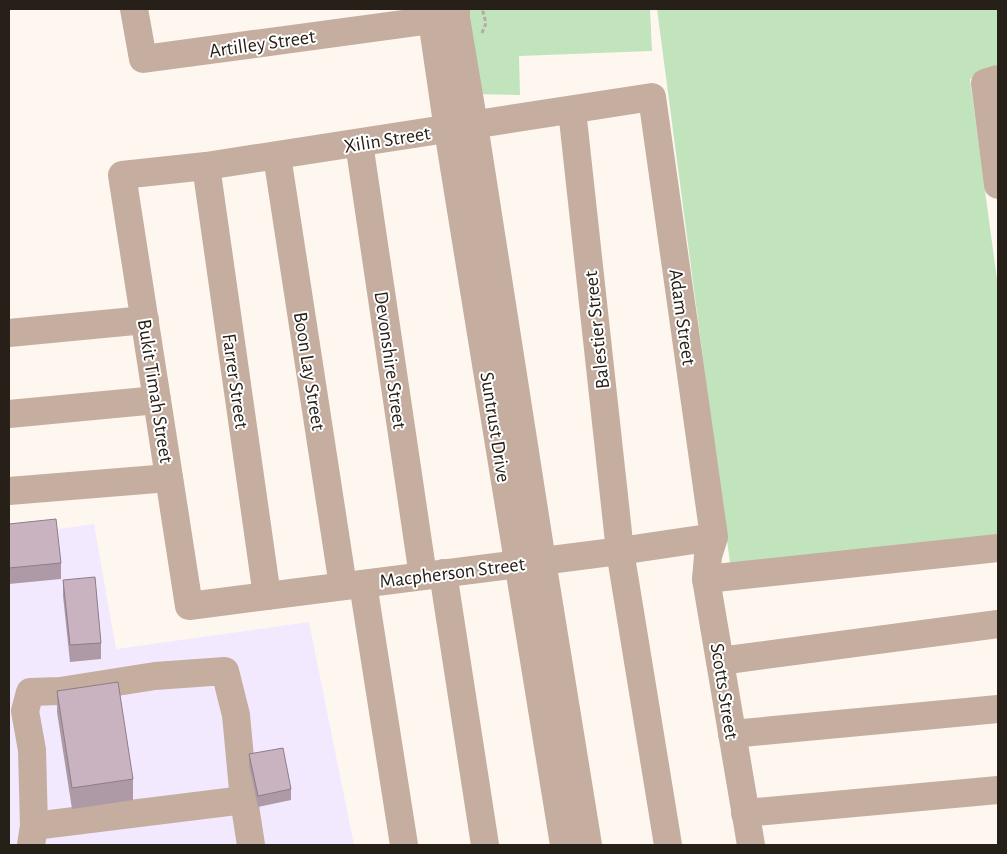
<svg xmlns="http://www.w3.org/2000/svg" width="1007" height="854" font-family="'Alegreya Sans',sans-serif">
<rect width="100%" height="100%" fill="#fef7ef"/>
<path fill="#f3e9ff" d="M94,524L116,649L309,622L354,845H9V536Z"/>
<g fill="#c1e4bd">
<path d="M462,9H650L652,51L519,56L520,95L472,94Z"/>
<path d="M657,9H998V67L970,79L998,287V540L730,563Z"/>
</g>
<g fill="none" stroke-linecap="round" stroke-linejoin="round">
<path stroke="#b3aca4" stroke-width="3" stroke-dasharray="4 2.5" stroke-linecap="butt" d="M482,33L486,23L483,12L484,9"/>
<g stroke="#c5ae9f" stroke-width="28">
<path d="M134,9L143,59L432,20"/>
<path d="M432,9V20L448,130L564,845"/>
<path d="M456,9V18L474,125L542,561L588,845"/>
<path d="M998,79L985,83L998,185"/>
<path d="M572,110L620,551L668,845"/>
<path d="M359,143L423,576"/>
<path d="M277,156L343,586"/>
<path d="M206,166L267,596"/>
<path d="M9,333L145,320"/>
<path d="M9,414L157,400"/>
<path d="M9,491L169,478"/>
<path d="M714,537L620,551L189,606L122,175L206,166L652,97L714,537L708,556L706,579L751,845"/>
<path d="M443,573L485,845"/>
<path d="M706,579L998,548"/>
<path d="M363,584L404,845"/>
<path d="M720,661L998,624"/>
<path d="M732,734L998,709"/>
<path d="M745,813L998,790"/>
<path d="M34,826L244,800"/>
<path d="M31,845L34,826L32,750L25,711L30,692L60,691L155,676L225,671L236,715L244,800L251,845"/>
</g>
</g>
<g fill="#ad9aa6">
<path d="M9,524L61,563V579L9,584Z"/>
<path d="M63,580L101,643V659L70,662L63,596Z"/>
<path d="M57,691L133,779V800L72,809L57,712Z"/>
<path d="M249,754L291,789V800L258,807L249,765Z"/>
</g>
<g fill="#c9b3c1" stroke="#8d7d87">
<path d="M56,519L61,563L9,568V524Z"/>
<path d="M95,577L101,643L70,645L63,580Z"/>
<path d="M118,682L133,779L72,788L57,691Z"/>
<path d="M283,748L291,789L258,796L249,754Z"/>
</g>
<g text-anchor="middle" stroke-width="4" stroke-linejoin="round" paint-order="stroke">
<g font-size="20" fill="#272019" stroke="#fff">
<text transform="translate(262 43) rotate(-8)" y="7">Artilley Street</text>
<text transform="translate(387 139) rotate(-9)" y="7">Xilin Street</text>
<text transform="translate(683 317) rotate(82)" y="7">Adam Street</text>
<text transform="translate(596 330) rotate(-96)" y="7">Balestier Street</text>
<text transform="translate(391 360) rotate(82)" y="7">Devonshire Street</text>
<text transform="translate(310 371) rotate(81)" y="7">Boon Lay Street</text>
<text transform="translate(236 381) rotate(82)" y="7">Farrer Street</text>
<text transform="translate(156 391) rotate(81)" y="7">Bukit Timah Street</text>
<text transform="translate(496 427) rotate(81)" y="7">Suntrust Drive</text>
<text transform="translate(452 572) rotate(-7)" y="7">Macpherson Street</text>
<text transform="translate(725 691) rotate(81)" y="7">Scotts Street</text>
</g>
</g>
<rect width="1007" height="854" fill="none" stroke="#272019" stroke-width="20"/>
</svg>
